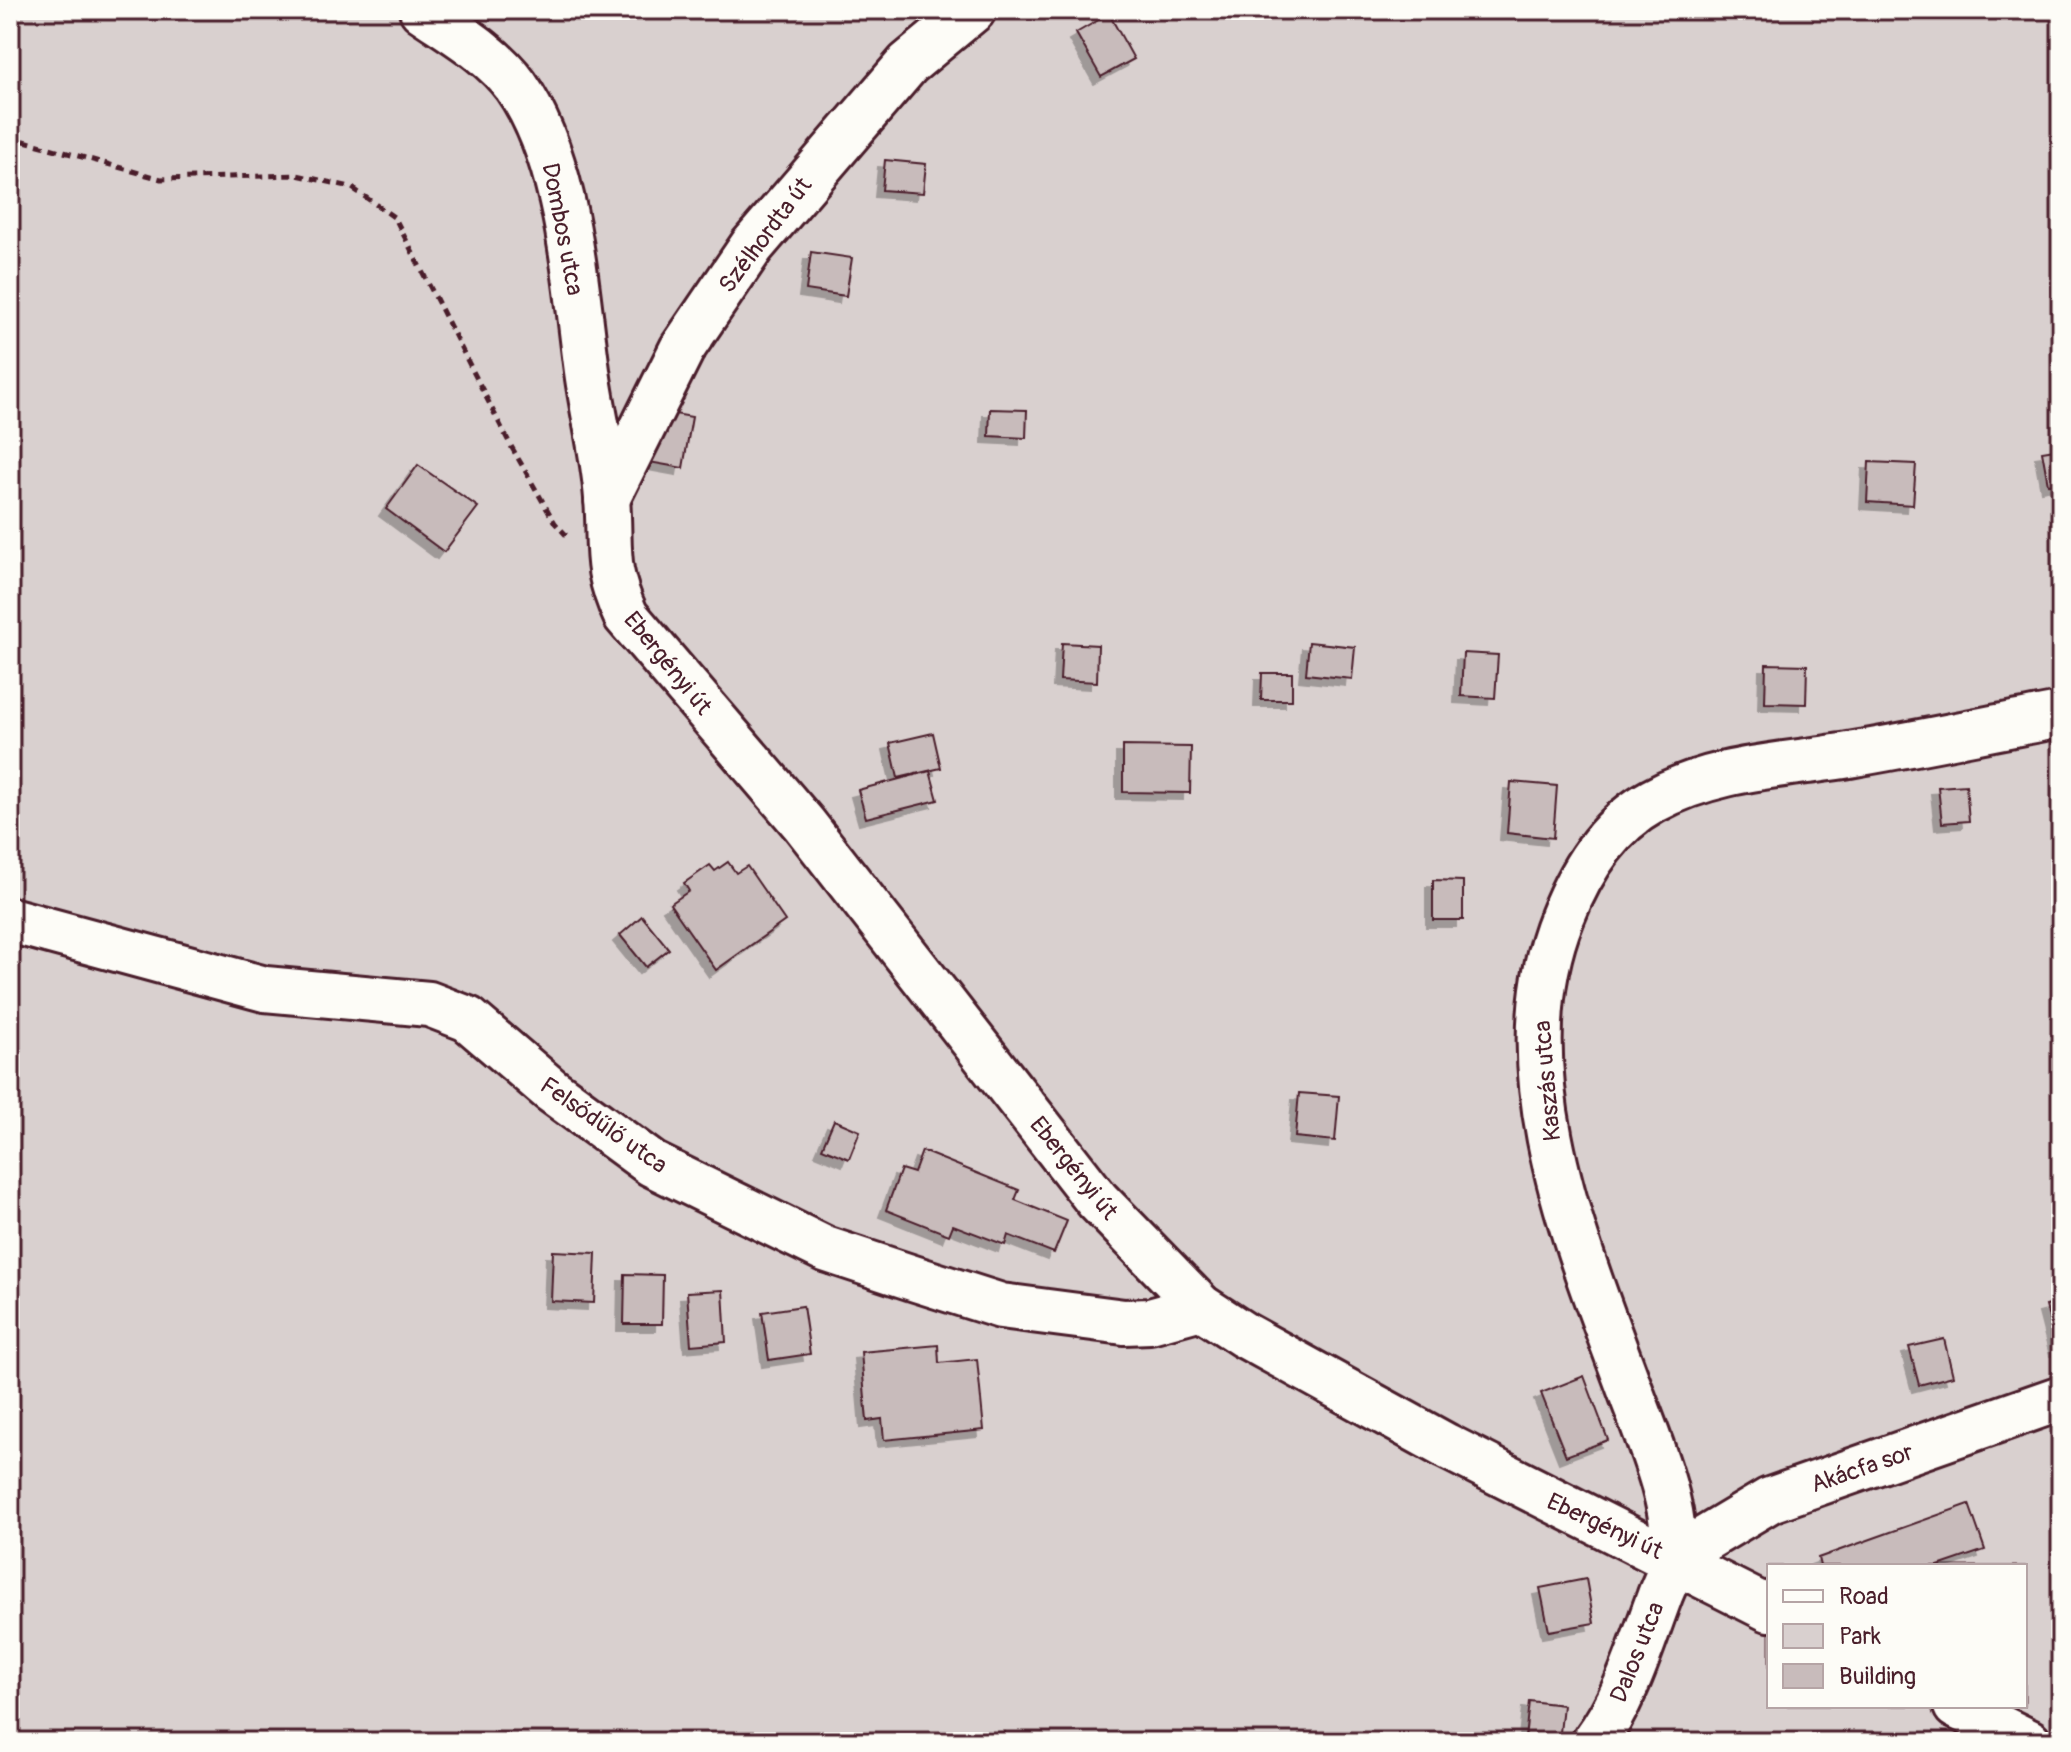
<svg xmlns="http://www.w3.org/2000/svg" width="2071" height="1752" font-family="Pangolin,sans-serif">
<defs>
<filter id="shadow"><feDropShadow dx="-7" dy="7" stdDeviation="0" flood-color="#0004"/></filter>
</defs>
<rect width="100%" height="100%" fill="#f2efeb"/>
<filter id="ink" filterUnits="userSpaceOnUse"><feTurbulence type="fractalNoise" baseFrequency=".0125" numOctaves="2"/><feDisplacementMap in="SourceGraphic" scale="16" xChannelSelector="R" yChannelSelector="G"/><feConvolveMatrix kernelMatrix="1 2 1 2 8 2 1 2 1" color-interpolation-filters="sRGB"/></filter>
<g filter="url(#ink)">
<path fill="#d9d0cf" stroke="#92787d" stroke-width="2" fill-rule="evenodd" d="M10,10H2061V1742H10ZM1769,1566H2025V1706H1769Z"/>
<g fill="#c8bbbb" stroke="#4a1f2b" stroke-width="2" filter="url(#shadow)">
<path d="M1109,14L1134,59L1101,77L1076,33Z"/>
<path d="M885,160L926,164L923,193L882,190Z"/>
<path d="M811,252L852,258L846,296L806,290Z"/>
<path d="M990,409L1027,410L1026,438L989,436Z"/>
<path d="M658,411L692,417L683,468L649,462Z"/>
<path d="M2061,448V482L2048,484L2042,451Z"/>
<path d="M1869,462L1916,464L1913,505L1867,502Z"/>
<path d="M418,465L478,507L444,552L386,509Z"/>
<path d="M1309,642L1355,647L1352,679L1306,674Z"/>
<path d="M1062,643L1098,645L1097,682L1060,680Z"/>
<path d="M1463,653L1498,655L1495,698L1461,696Z"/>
<path d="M1766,664L1807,665L1806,704L1765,703Z"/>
<path d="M1262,673H1292V700H1261Z"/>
<path d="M933,733L941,768L898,778L890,743Z"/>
<path d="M1123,746L1191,747L1190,793L1123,792Z"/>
<path d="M930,771L938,800L866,818L858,790Z"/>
<path d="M1511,782L1557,786L1553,838L1507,833Z"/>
<path d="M1966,785L1969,821L1942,823L1938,787Z"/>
<path d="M728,862L736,873L747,866L785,921L716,970L670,904L689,891L684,883L710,865L715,871Z"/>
<path d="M1433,880L1463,881V920H1433Z"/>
<path d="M642,916L669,949L646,967L620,935Z"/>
<path d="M1299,1093L1339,1096L1335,1141L1295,1137Z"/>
<path d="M834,1120L860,1131L849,1159L822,1148Z"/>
<path d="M922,1151L1019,1190L1015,1200L1067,1221L1054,1253L1008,1235L1005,1245L953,1225L949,1235L886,1210L901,1169L914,1173Z"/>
<path d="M553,1251L596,1253L594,1303L551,1301Z"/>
<path d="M625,1274L663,1275L662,1324H624Z"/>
<path d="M723,1290L726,1342L691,1345L687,1292Z"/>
<path d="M2061,1302V1348L2057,1349L2046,1306Z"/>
<path d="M803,1306L810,1354L769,1360L762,1312Z"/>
<path d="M1944,1339L1953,1376L1919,1385L1909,1347Z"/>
<path d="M938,1345L939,1363L977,1359L984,1430L884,1440L882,1419L867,1421L861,1352Z"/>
<path d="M1584,1376L1608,1440L1566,1456L1541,1393Z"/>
<path d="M1969,1504L1985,1550L1938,1566H1820L1818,1558Z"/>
<path d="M1586,1579L1594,1623L1549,1631L1540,1588Z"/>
<path d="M1529,1701L1563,1705L1559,1742L1525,1739Z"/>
<path d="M1737,1731L1740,1742H1703Z"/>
<path d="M1005,1732L1006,1742H952V1738Z"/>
</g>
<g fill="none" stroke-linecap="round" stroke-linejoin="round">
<defs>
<g id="minor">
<path d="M422,10C454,32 493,54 516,86C570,163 575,287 588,378C594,418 604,458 607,498C611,548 603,566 626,616L804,824L1097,1200L1201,1307L1244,1335L1446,1446L1769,1609"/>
<path d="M607,499L682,349L752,246L908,64L973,10"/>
<path d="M10,920L265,989L429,1004L468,1019L551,1090L652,1164L825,1249L913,1278L1001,1306L1124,1322L1150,1321L1201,1307"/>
<path d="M1673,1558L1770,1500L2061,1398"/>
<path d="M1956,1706L2029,1742"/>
<path d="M1594,1742C1625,1701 1641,1646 1659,1598C1663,1586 1672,1571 1673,1558C1678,1509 1650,1443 1633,1398C1580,1253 1500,1070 1562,917C1580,871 1609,825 1653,801C1714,767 1782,766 1849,755C1920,743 1990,728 2061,715"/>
</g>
</defs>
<use href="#minor" stroke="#4a1f2b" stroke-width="50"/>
<path stroke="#4a1f2b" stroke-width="5" stroke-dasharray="8 6" stroke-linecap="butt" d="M10,137L161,179L297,175L351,187L395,218L511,446L555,523L566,535"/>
<use href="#minor" stroke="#fdfcf7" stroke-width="44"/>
</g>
</g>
<g text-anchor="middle" stroke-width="8" stroke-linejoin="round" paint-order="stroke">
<g font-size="24" fill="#4a1f2b" stroke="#fdfcf7">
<text transform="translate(563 229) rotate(79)" y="8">Dombos utca</text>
<text transform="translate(765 235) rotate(-53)" y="8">Szélhordta út</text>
<text transform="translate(668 663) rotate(51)" y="8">Ebergényi út</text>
<text transform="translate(1547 1081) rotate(-95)" y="8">Kaszás utca</text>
<text transform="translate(604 1125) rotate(35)" y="8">Felsődűlő utca</text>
<text transform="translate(1074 1168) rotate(51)" y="8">Ebergényi út</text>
<text transform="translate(1862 1468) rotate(-19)" y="8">Akácfa sor</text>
<text transform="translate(1605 1526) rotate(25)" y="8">Ebergényi út</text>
<text transform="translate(1637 1652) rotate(-68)" y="8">Dalos utca</text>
</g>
</g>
<rect width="2071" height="1752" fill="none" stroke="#fdfcf7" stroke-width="40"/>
<rect x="20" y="20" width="2031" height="1712" fill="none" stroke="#4a1f2b" stroke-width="3" filter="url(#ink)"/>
<rect x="1767" y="1564" width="260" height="144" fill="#fdfcf7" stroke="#b5a4a5" stroke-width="2"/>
<rect x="1783" y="1590" width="40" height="12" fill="#fdfcf7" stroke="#b5a4a5" stroke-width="2"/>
<text x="1839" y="1604" font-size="24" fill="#4a1f2b">Road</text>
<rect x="1783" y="1624" width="40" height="24" fill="#d9d0cf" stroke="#b5a4a5" stroke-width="2"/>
<text x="1839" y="1644" font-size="24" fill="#4a1f2b">Park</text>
<rect x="1783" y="1664" width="40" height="24" fill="#c8bbbb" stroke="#b5a4a5" stroke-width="2"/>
<text x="1839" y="1684" font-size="24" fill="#4a1f2b">Building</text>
</svg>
